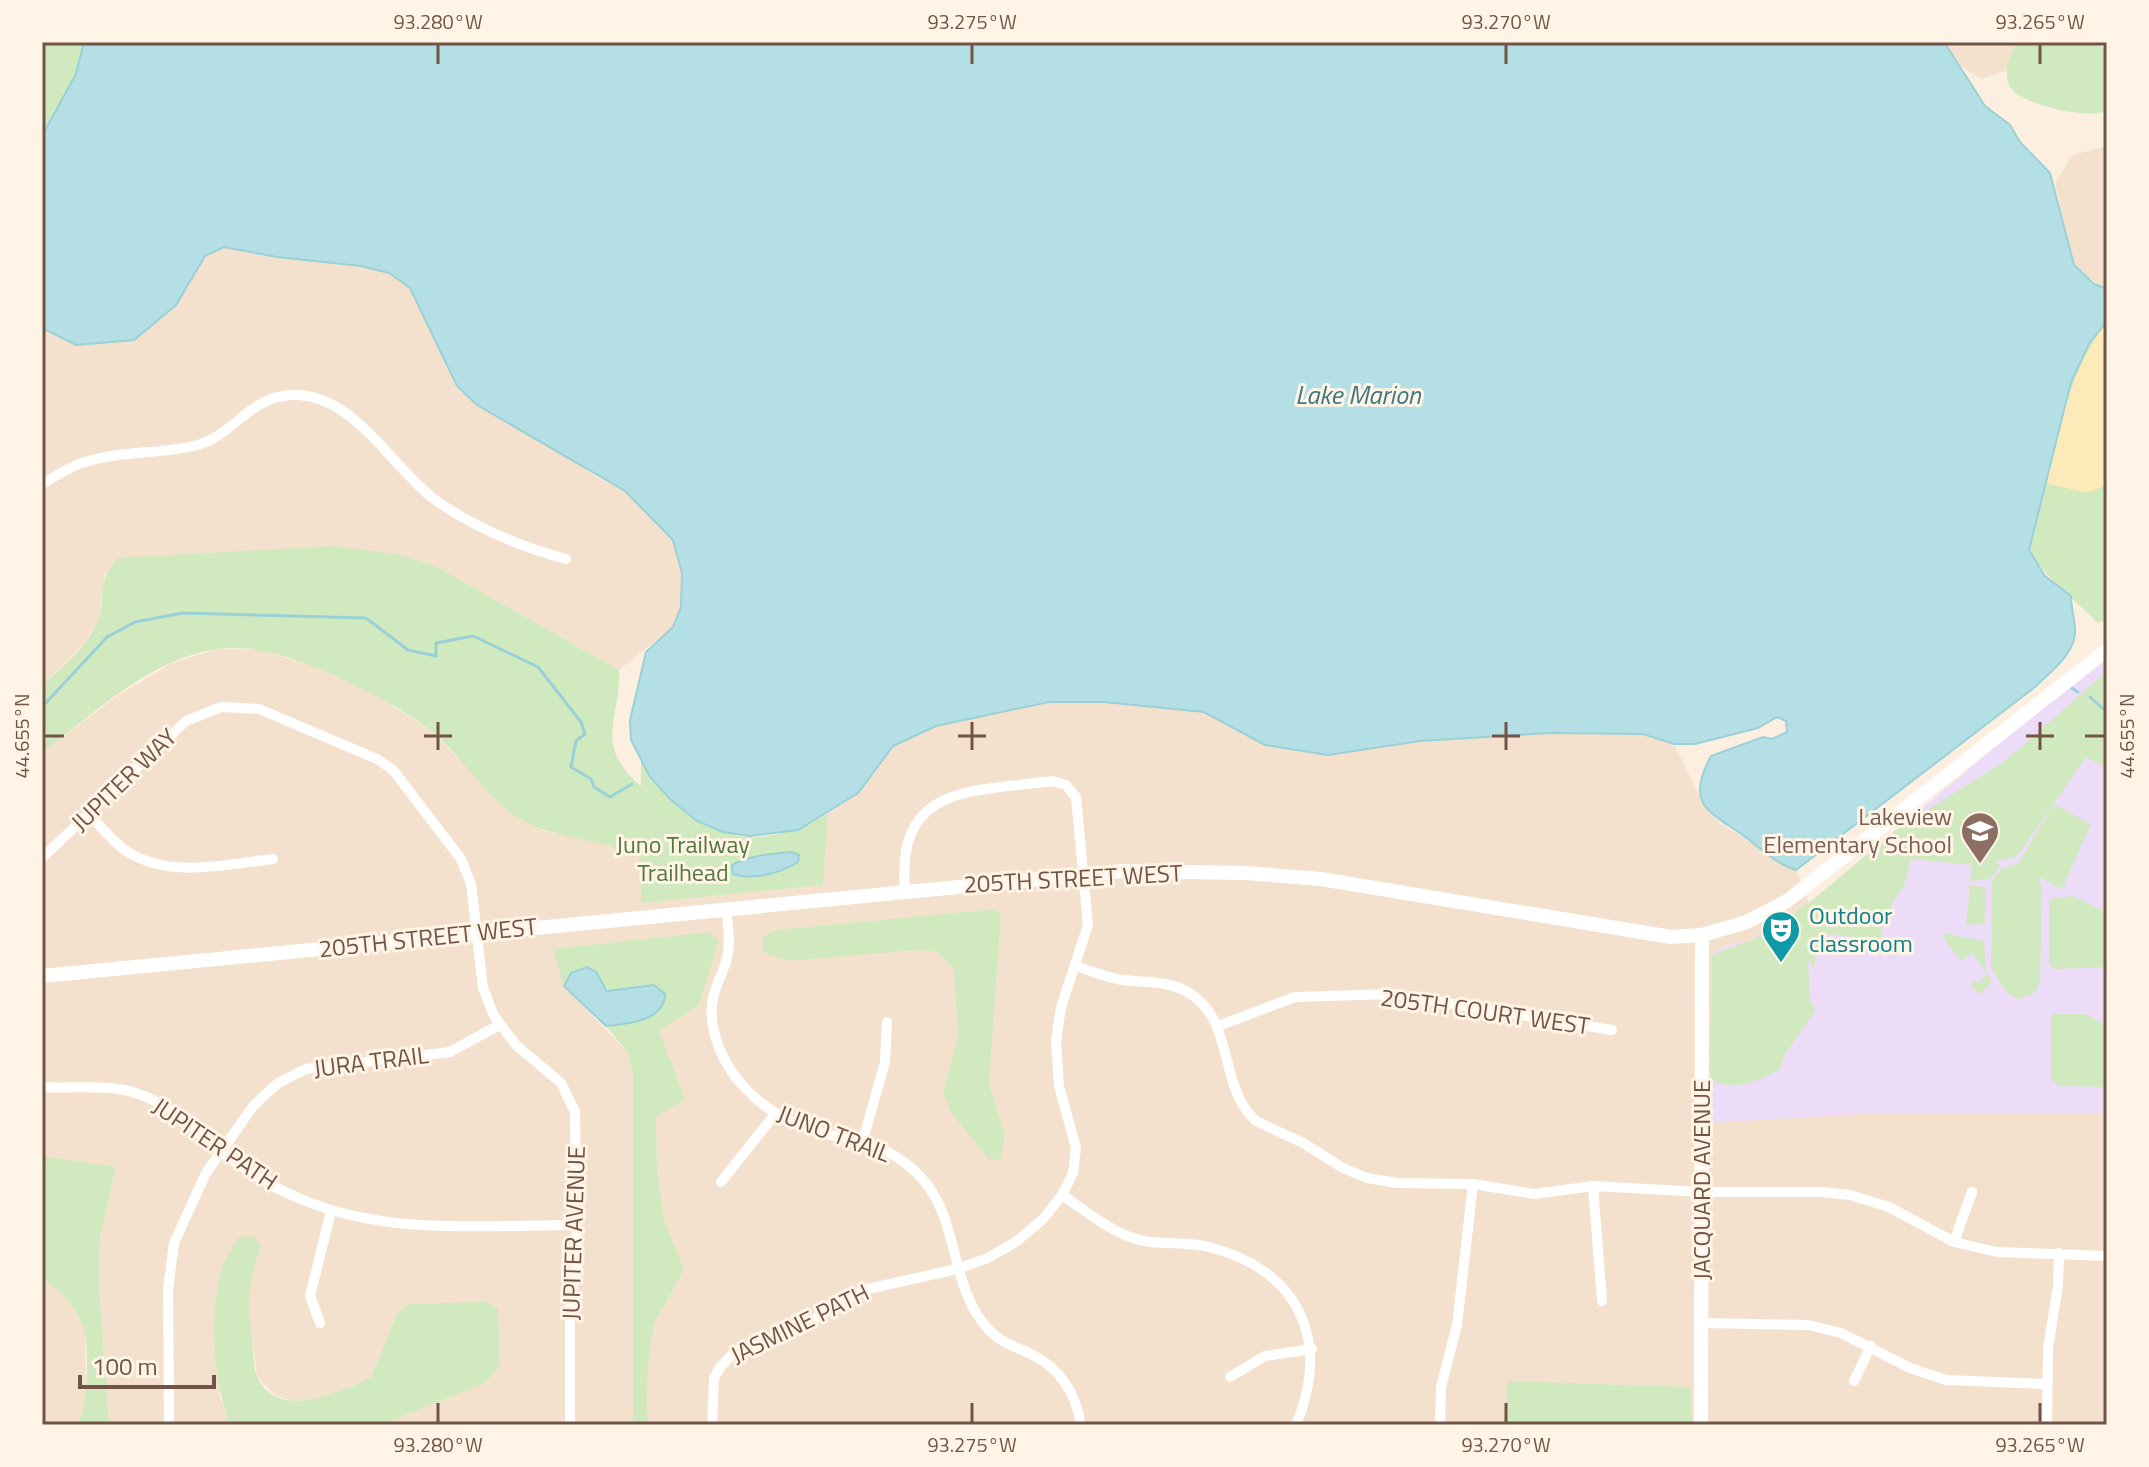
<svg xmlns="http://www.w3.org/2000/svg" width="2149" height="1467" font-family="'Titillium Web',sans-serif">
<rect width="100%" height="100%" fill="#fcefdf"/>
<g fill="#f4e1cd" fill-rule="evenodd">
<path d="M1944,42H2017L2008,70L1981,79L1960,65Z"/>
<path d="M2107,146V284L2102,288L2074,265L2055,183L2073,155Z"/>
<path d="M224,247L277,257L361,266L389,273L410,288L426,321L561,451L596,477L625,491L673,540L683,573L681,606L673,627L619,670L439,568L334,546L229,554L105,572L98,623L83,645L42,686V328L76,345L176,305L205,256Z"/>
<path d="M218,649L260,650L311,666L369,691L430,730L513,814L544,831L620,847L641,858V903L822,885L828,814L858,793L893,746L936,726L1049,702H1104L1204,712L1234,730L1328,755L1420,741L1550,733L1643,734L1674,744L1706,809L1718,822L1796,870L1809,903L1756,938L1718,949L1710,1122L1861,1114H2107V1425H1692L1691,1387L1508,1381L1506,1425H647L648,1364L654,1324L684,1270L664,1220L657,1169L656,1117L685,1099L658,1031L699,1005L719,941L709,932L553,949L584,1007L628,1053L633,1075V1425H381L485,1383L500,1366L498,1309L397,1314L371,1377L331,1396L297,1401L275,1396L257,1376L248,1308L250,1276L261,1246L254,1236L219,1395L230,1425H109L99,1283L100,1237L116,1167L42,1156V753L117,696L172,663ZM996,909L1001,915L989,1084L1005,1134L943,1092L958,1037L955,969L937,952L763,936L776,930Z"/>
<path d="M42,1278L66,1294L85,1329L86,1408L77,1425H42Z"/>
</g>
<path fill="#ecdcf8" d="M2107,658V1114H1861L1710,1123L1712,955L1718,949L1756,938L1809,903L2093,665Z"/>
<g fill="#d1e9be">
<path d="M42,42H98L42,180Z"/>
<path d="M2017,42H2098L2107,53V110C2092,121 2016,104 2009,85C2003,71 2011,53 2017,42Z"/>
<path d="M2107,321V619L2098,623C2074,599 2047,579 2029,551L2071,382L2089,344Z"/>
<path d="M334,546L403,555L439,568L619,670C622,716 591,744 641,786V759C652,779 667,789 685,803C696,811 708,822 720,829C752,848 799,830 828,814L823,885L641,903V858C600,837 554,841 515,816C482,794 461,754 430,730C402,708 367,691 335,676C300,661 258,644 218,649C152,657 93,714 42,753V686C60,668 87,648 97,623C108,596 94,583 118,558Z"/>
<path d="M2107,671V768L2086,757L2017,856L1996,861L2000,866L1990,879L1970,881L1972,865L1911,859L1904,886L1891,904L1895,917L1883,916L1881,940L1818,933L1814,970L1809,959L1808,962L1810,999L1815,1011L1785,1054L1779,1070C1761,1080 1728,1094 1710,1078L1712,955L1756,938L1809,903L1899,828L2005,761Z"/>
<path d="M2054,804L2091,824L2062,889L2038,876L2042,887L2040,983L2034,993L2019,999L2007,993L1991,968L1992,881L2002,868L2018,863Z"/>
<path d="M1970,886L1986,887L1985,924L1966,925Z"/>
<path d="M2073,896L2102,910L2107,917V967L2054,969L2049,962V899Z"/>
<path d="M996,909L1001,915L989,1084L1005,1134L1001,1159L989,1160L951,1112L943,1092L958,1037L954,969L937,952L915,950L789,961L763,952V936L776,930Z"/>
<path d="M709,932L719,941L699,1005L659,1031L685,1099L656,1117L657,1169L664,1219L684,1270L654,1324L648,1364L647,1425H633V1075L628,1053L606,1026C626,1024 665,1021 665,995C651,978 631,989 613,993L598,979L571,973L564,986L553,949Z"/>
<path d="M1944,933L1984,941L1986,971L1992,982L1979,995L1970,984L1975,980L1978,983L1987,974L1972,953L1961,961L1943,938Z"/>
<path d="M2051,1014H2085L2107,1025V1087L2058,1086L2051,1078Z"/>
<path d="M42,1156L116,1167L100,1237L99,1283L109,1425H77C88,1415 90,1340 83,1326C74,1304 62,1291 42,1278Z"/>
<path d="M254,1236L261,1246C249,1278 247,1303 252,1337C253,1348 253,1363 256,1374C274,1423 341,1392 371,1377L397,1314L409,1304L487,1302L498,1309L500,1366L485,1383L381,1425H230C213,1380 209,1319 221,1271C224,1260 232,1249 238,1238Z"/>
<path d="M1507,1381L1691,1387L1692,1425H1506Z"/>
</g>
<path fill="#fceab8" d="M2107,321V485L2087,493L2045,483C2061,426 2070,369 2107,321Z"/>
<g fill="#b4e0e5" stroke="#9ad0d7" stroke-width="2">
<path d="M84,42H1944L1985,106L2010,125L2020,142L2050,173L2074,265L2094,284L2107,289V321L2089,344L2071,382L2029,550L2045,576L2071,596C2071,607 2074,617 2075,628C2077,653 2051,671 2035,687L1796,870C1779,865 1762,850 1748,839C1712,812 1683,807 1711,756L1763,737L1772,739L1787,732L1786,721L1777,717L1758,728L1695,744H1674L1643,734L1550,733L1420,741L1328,755L1265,745L1204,712L1104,702H1049L936,726L893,746L858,793L798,830L750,836L723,832L697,821L670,799L650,777L631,740L630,720L646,652L673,627L681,607L682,573L673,540L625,491L477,405L457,386L410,288L389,273L361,266L277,257L224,247L205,256L176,305L134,340L76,345L42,328V136L76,74Z"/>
<path d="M791,852L799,855L798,862C780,873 753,881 733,874L732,865C751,855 770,854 791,852Z"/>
<path d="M587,967L596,972L607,991L654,985L665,994C665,1021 626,1024 606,1026L564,986L571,973Z"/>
</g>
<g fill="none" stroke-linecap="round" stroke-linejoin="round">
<g stroke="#9ad0d7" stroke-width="3">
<path d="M2072,688L2078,692"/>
<path d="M2090,697L2107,712"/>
<path d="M42,707L107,637L135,622L183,613L366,618L408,650L436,656V643L473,636L538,667L581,722L585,734L576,741L571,767L591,779L594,787L610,797L632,784"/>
</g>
<g stroke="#fff" stroke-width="10">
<path d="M42,484C56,476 70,466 85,462C120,451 159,454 194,446C230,438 246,402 283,396C351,385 390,468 438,502C476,528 522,547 566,559"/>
<path d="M88,813C100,825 113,843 128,852C171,879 226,864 273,859"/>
<path d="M42,858L186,721L221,707L259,709L377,759L393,770L461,859L471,884L483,988L494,1016L516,1045L561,1083L575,1112L577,1266L570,1302V1425"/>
<path d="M726,908C728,926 731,945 726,962C719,983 709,997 712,1020C719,1072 759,1111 807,1128C855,1145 887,1138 925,1182C960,1225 950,1289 989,1330C1001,1343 1017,1347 1031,1354C1060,1368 1076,1394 1081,1425"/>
<path d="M1075,966C1089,970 1103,976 1117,979C1138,983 1164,980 1184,990C1237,1017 1216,1085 1256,1121L1303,1143L1343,1168L1367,1178L1397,1183L1473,1184L1534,1194L1593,1186L1702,1192H1822L1850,1195L1889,1207L1954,1242L1997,1252L2107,1256"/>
<path d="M1218,1026L1295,997L1391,994L1612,1030"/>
<path d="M42,1087C74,1089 108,1083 139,1094C169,1104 193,1130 218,1149C243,1169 271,1187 301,1199C387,1236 486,1225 577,1225"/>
<path d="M863,1140L885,1062L887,1022"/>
<path d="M721,1182L775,1114"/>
<path d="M1593,1186L1602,1301"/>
<path d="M1062,1195C1083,1209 1106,1228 1130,1237C1155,1247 1184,1240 1209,1247C1300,1270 1331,1341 1296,1425"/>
<path d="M1954,1242L1972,1192"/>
<path d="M320,1323L310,1296L331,1211"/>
<path d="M1702,1323L1808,1325L1841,1333L1910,1368L1946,1380L2047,1384"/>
<path d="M1230,1377L1265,1356L1312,1349"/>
<path d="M1854,1381L1871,1346"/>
<path d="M169,1425L168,1289L174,1243L206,1173L254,1105L278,1083L306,1069L450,1052L499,1025"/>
<path d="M712,1425L714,1378L721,1366L737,1350L791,1333L863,1290L957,1269L988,1258L1017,1241L1043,1219L1062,1195L1073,1173L1076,1148L1059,1086L1056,1041L1061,1007L1088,925L1076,797L1066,785L1052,781C971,792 896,784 905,890"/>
<path d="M1440,1425L1441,1387L1457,1325L1473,1184"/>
<path d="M2047,1425L2048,1348L2058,1286L2059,1253"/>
</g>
<g stroke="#fff" stroke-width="14">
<path d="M42,976L1123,871L1246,873L1321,879L1671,937L1702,935L1747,922L1787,901L2107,650"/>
<path d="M1701,1425L1702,935"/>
</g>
</g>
<path fill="none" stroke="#725447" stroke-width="3" d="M438,44V64M972,44V64M1506,44V64M2040,44V64M438,722V750M972,722V750M1506,722V750M2040,722V750M44,736H64M424,736H452M958,736H986M1492,736H1520M2026,736H2054M2085,736H2105M438,1403V1423M972,1403V1423M1506,1403V1423M2040,1403V1423"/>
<defs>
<symbol id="school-pin" viewBox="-11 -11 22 30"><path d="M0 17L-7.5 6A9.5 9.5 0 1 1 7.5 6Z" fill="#8d6e63" stroke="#fff4e5"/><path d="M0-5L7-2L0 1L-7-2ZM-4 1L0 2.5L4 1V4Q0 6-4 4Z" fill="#fff"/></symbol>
<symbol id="theatre-pin" viewBox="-11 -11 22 30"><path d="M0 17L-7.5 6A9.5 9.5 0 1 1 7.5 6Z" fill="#0f9aa8" stroke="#fff4e5"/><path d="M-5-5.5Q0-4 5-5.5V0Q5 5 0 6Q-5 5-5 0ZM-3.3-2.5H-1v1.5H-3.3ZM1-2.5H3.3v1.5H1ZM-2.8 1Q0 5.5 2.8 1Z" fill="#fff"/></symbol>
</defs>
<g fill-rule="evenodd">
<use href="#school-pin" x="1958" y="809" width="44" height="60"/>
<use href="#theatre-pin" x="1759" y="908" width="44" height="60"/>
</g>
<g text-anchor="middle" stroke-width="6" stroke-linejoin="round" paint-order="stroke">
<g font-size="24" fill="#725447" stroke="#fff4e5">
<text transform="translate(124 780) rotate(-44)" y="8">JUPITER WAY</text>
<text transform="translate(1073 879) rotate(-3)" y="8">205TH STREET WEST</text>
<text transform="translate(428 938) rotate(-6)" y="8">205TH STREET WEST</text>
<text transform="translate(1485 1012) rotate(8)" y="8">205TH COURT WEST</text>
<text transform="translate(371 1062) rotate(-7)" y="8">JURA TRAIL</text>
<text transform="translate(834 1134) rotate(21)" y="8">JUNO TRAIL</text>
<text transform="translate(215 1144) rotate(34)" y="8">JUPITER PATH</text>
<text transform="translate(1702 1180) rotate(-90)" y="8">JACQUARD AVENUE</text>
<text transform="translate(574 1233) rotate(-88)" y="8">JUPITER AVENUE</text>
<text transform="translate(800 1324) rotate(-26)" y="8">JASMINE PATH</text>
</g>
<g font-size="24" fill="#785e54" stroke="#fff4e5" text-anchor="end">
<text x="1952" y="825">Lakeview<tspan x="1952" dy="28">Elementary School</tspan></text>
</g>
<g font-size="24" fill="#53783f" stroke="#fff4e5">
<text x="683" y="853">Juno Trailway<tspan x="683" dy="28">Trailhead</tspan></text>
</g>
<g font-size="24" fill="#0d838f" stroke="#fff4e5" text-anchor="start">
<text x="1809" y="924">Outdoor<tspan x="1809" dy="28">classroom</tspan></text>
</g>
<g font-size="26" font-style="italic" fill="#3e777f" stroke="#fff4e5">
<text x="1358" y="404">Lake Marion</text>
</g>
</g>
<rect width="2149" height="1467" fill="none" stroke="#fff4e5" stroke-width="88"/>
<path d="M80 1375v12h134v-12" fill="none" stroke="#725447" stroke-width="4"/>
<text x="92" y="1375" font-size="24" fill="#725447" stroke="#fff4e5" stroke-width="6" paint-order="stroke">100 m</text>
<rect x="44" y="44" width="2061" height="1379" fill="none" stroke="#725447" stroke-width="3"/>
<g font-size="20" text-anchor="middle" fill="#725447">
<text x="438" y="29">93.280°W</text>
<text x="972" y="29">93.275°W</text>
<text x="1506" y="29">93.270°W</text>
<text x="2040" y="29">93.265°W</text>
<text transform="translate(22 736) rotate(-90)" y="7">44.655°N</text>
<text transform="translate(2127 736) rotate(-90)" y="7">44.655°N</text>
<text x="438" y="1452">93.280°W</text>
<text x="972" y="1452">93.275°W</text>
<text x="1506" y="1452">93.270°W</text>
<text x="2040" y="1452">93.265°W</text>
</g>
</svg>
